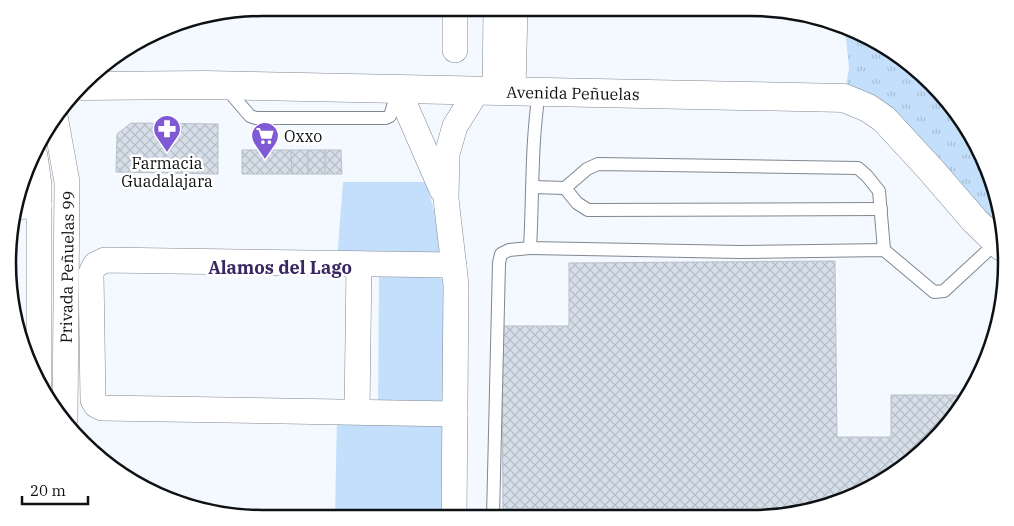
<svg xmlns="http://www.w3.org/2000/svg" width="1014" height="526" font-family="'IBM Plex Serif',serif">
<defs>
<pattern id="park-tufts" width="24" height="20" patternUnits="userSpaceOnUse" patternTransform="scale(1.25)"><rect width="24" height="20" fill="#c4dffb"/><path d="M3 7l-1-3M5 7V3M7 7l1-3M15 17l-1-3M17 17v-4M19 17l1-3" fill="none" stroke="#a7bed6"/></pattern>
<pattern id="building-cross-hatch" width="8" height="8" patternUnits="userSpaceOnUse" patternTransform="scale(1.25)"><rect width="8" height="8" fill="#d6dfe9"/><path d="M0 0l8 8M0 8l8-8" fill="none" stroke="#b6bec7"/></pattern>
</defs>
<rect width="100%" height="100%" fill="#f4f9ff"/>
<g fill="#c4dffb">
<path d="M343,182H426L448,260H337Z"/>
<path d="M379,274L449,279L450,407L378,410Z"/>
<path d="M337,413L454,415L452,517L335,518Z"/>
</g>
<path fill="url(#park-tufts)" d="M845,29L864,34L943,95L993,181L1002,250L844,98L849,68Z"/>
<g fill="url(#building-cross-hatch)" stroke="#b7c0c9">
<path d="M131,123L218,124V174L116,172L117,134Z"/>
<path d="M242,150H291L292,174H242Z"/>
<path d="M291,150H308V174H292Z"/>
<rect x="308" y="150" width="17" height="24"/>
<path d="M325,150H341L342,174H325Z"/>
<path d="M835,261L837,437H891V395H967L943,431L893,475L849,499L785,516L503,517L502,326H569V263Z"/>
</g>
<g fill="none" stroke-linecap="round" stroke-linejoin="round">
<defs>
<g id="lane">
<path d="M226,88L250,116L256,118H386L390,116L397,93"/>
<path d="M539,92C531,144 533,196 530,248L741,252L884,250L934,292L944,291L997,242"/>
<path d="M533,187L565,188L587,169L598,164L858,168L867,176L879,191L884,250"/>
<path d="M565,188L577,203L588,210L881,209"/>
<path d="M493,517L499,263L501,254L509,250L530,248"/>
</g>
<g id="street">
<path d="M455,50V8"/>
<path d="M398,89L442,190"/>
<path d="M495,91L496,8"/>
<path d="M513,91L515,8"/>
<path d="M55,116L67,182L65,419"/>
<path d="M35,156L39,185V383"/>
<path d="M15,207L39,205"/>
<path d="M454,265L105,260L95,265L91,273L93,400L96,405L102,408L455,414"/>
<path d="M357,411L359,264"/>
<path d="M454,517L456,285L446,199L447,154L455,126L477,91"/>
</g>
<path id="secondary" d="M83,86L205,85L844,98L868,108L884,119L931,170L975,221L1002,247"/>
</defs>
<use href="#lane" stroke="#7f8790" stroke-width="14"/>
<use href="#street" stroke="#7f8790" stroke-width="26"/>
<use href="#secondary" stroke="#7f8790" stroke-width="29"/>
<use href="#lane" stroke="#fff" stroke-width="12"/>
<use href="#street" stroke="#fff" stroke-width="25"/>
<use href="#secondary" stroke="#fff" stroke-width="28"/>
</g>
<defs>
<symbol id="pharmacy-pin" viewBox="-11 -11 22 30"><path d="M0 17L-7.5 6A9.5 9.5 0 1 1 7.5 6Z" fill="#7f5ad4" stroke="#fff"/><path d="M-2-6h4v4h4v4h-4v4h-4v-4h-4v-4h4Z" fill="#fff"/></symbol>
<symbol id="supermarket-pin" viewBox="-11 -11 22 30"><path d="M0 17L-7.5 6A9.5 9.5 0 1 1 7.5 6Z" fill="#7f5ad4" stroke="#fff"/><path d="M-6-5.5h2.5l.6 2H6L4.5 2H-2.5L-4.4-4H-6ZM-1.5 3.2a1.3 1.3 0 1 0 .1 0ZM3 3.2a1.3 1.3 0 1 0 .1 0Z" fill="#fff"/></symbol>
</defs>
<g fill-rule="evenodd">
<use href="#pharmacy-pin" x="151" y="113" width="32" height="43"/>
<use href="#supermarket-pin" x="249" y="120" width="32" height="43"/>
</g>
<g text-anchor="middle" stroke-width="5" stroke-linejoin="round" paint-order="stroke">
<g font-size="16" fill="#0e1114" stroke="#fff">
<text transform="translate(573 93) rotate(1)" y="6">Avenida Peñuelas</text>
<text transform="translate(67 267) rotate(-89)" y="6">Privada Peñuelas 99</text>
</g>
<g font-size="16" fill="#0e1114" stroke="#fff" text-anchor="start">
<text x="284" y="142">Oxxo</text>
<text x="167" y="169" text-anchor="middle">Farmacia<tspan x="167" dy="18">Guadalajara</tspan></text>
</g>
<g font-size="18" font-weight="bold" fill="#392762" stroke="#fff">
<text x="280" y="274">Alamos del Lago</text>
</g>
</g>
<path d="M0 0H1014V526H0ZM263 16H751A247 247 0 0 1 998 263V263A247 247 0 0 1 751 510H263A247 247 0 0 1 16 263V263A247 247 0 0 1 263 16Z" fill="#fff" fill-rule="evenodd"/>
<path fill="none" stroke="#0e1114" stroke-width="2.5" d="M263 16H751A247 247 0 0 1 998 263V263A247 247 0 0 1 751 510H263A247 247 0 0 1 16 263V263A247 247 0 0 1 263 16Z"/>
<path d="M22 496v8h66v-8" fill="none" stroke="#0e1114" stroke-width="2.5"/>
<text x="30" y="496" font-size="15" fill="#0e1114" stroke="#ffffff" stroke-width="4" paint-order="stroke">20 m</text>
</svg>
